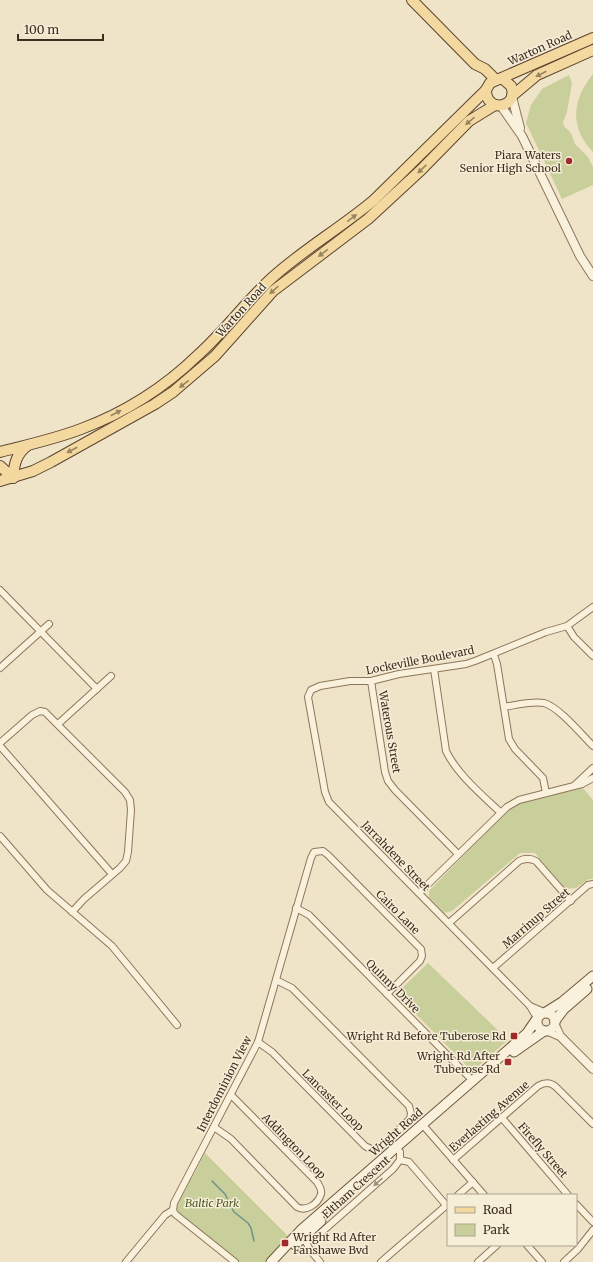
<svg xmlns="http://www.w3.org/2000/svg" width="593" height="1262" font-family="Merriweather,serif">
<rect width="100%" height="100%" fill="#f0e4c8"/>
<g fill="#c9cf9b">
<path d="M593,74V152C569,127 572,100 593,74Z"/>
<path d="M569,75L572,83L567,112L563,122L564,126L571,133L575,144L588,157L593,167V185L562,199L526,123L531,105L542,89Z"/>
<path d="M583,788L593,800V879H589L576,888L566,889L535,853H520L452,911L444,913L429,897V891L503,815L522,802Z"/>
<path d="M428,963L508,1040L475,1069H470L399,997V991Z"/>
<path d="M205,1153L290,1238L269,1262H240L180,1215C175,1208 177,1204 180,1196C185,1193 188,1186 188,1181L192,1178Z"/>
</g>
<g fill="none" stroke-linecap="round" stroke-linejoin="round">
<path stroke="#6f938a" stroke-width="1.5" d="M212,1181L225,1194L234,1212L248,1223L251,1228L254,1241"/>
<defs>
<g id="minor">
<path d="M0,590L97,689"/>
<path d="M567,626L574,637L593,656"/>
<path d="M494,655L497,664L509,739L515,749L543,778L546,793"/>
<path d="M0,668L49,624"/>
<path d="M434,669L446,751C457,774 482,795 500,812"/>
<path d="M371,681L385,772L388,781L395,790L458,854"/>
<path d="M504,707C516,705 532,701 544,703C559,707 582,735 593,746"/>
<path d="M58,724L111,676"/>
<path d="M0,743L32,715L40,711L45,712L125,792L130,800L131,810L128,852L126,861L120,868L84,899L72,912"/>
<path d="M0,746L112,874"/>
<path d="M575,785L593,768"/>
<path d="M0,836L47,890L112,946L177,1025"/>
<path d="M419,893L507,807L519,800L582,784L593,778"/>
<path d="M296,908L309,915L473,1081"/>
<path d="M449,923L519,861C525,858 530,858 536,861L571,901"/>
<path d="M493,968L588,885L593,884"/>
<path d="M530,1006L544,1012"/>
<path d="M537,1018L530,1006L329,802L325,792L308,697L311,690L320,686L350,681H371L399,674L466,664L475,661L546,632L567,626L593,607"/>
<path d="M555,1023L562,1038"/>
<path d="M546,1031L562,1038"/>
<path d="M258,1042L272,1052L365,1146C370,1149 375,1151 380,1148L410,1119L411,1113L409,1106L292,988L276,980"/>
<path d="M502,1118L568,1195"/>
<path d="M422,1124L484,1195"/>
<path d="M214,1127L231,1139L297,1207C306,1212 318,1204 321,1194C322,1190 319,1185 317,1182L231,1095"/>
<path d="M400,1160L409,1162L446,1205"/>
<path d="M453,1160L538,1086C545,1082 550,1082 556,1087L593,1124"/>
<path d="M458,1195L473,1182"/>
<path d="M576,1204L593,1222"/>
<path d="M173,1210L175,1214L235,1262"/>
<path d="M298,1241H308L315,1238L393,1169L400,1160V1152"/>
<path d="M306,1242L310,1250L320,1262"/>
<path d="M527,1245L542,1262"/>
<path d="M126,1262L165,1215L173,1210L174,1203L258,1042L311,858L314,852L323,851L328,855L421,949L422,956L420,961L387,994"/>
<path d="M381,1262L448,1204"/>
<path d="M478,1262L497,1245"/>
<path d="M564,1262L578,1249L593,1230"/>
</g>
<g id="tertiary">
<path d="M512,97L520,128"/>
<path d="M501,106L522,136L580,256L593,276"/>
<path d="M562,1038L593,1069"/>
</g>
<g id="secondary">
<path d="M546,1012L562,1002L593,976"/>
<circle cx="546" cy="1022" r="9"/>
<path d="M555,1021L564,1009L587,989"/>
<path d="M514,1052L544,1031"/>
<path d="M295,1245L321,1221"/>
<path d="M271,1262L301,1230L508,1050L527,1033L536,1020"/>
</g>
<g id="primary">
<path d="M412,0L475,64L485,69L495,79"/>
<path d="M486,90C486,114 520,108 511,86L503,79H496"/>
<path d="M512,96L537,75L593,50"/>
<path d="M0,452C27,445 55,439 81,429C124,413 165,387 198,355C225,331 246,301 273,277C304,249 342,227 374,200L486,90L490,83L593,38"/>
<path d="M0,466L13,478"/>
<path d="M13,478C14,465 16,454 27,446"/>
<path d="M0,481L33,471L51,462L155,404L173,392L215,356L273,291L368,219L421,170L469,121L495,105"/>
</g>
</defs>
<use href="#minor" stroke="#8d765c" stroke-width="8"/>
<use href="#tertiary" stroke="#8d765c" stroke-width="10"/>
<use href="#secondary" stroke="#6f573f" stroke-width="11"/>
<use href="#primary" stroke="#5b4430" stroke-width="12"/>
<use href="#minor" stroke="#faf1dc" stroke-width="6"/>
<use href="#tertiary" stroke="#faf1dc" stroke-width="8"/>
<use href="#secondary" stroke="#faf1dc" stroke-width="9"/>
<use href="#primary" stroke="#f3d9a0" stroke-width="10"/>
</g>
<defs><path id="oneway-solid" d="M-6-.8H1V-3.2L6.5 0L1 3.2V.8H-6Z"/></defs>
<g fill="#988460">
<use href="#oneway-solid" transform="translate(541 74) rotate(152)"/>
<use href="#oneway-solid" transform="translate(470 121) rotate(140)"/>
<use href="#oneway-solid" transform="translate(422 169) rotate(136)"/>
<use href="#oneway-solid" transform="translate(352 218) rotate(-37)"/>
<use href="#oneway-solid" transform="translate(323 253) rotate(143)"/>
<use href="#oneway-solid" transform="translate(274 290) rotate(138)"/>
<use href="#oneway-solid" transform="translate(184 384) rotate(142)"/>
<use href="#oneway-solid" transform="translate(116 413) rotate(-28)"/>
<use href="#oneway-solid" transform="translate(72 450) rotate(152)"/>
</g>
<use fill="#9c907e" href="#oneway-solid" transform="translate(378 1182) rotate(139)"/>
<g fill="#9e2a2b" stroke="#f7eed8" stroke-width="1.5">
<circle cx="569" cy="161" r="4"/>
<rect x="510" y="1032" width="8" height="8" rx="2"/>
<rect x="504" y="1058" width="8" height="8" rx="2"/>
<rect x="281" y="1239" width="8" height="8" rx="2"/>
</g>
<g text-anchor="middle" stroke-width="3" stroke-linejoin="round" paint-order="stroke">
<g font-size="11" fill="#3d2e20" stroke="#f7eed8">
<text transform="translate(540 48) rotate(-24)" y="4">Warton Road</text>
<text transform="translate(241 310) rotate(-48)" y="4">Warton Road</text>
<text transform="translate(420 660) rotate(-11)" y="4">Lockeville Boulevard</text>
<text transform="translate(390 732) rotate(80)" y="4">Waterous Street</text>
<text transform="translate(396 856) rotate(46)" y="4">Jarrahdene Street</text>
<text transform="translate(398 912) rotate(45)" y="4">Cairo Lane</text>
<text transform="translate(536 918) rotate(-41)" y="4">Marrinup Street</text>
<text transform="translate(393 986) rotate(45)" y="4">Quinny Drive</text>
<text transform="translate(224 1084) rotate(-63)" y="4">Interdominion View</text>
<text transform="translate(333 1100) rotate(45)" y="4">Lancaster Loop</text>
<text transform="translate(489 1116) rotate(-41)" y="4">Everlasting Avenue</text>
<text transform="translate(396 1132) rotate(-41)" y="4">Wright Road</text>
<text transform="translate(294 1146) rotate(46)" y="4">Addington Loop</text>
<text transform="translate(543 1150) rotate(49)" y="4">Firefly Street</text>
<text transform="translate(356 1187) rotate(-42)" y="4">Eltham Crescent</text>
</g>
<g font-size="11" fill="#3d2e20" stroke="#f7eed8" text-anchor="end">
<text x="561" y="159">Piara Waters<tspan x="561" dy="13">Senior High School</tspan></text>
<text x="506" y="1040">Wright Rd Before Tuberose Rd</text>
<text x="500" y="1060">Wright Rd After<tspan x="500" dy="13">Tuberose Rd</tspan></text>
<text x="293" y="1241" text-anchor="start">Wright Rd After<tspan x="293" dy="13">Fanshawe Bvd</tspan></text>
</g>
<g font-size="11" font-style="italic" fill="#4d5a26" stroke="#f7eed8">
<text x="212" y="1207">Baltic Park</text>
</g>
</g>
<rect x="447" y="1194" width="130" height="52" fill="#f7eed8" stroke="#ada18e"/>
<rect x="455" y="1207" width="20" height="6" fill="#f3d9a0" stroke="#ada18e"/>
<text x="483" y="1214" font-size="12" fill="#3d2e20">Road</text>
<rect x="455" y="1224" width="20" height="12" fill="#c9cf9b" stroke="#ada18e"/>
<text x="483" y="1234" font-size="12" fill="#3d2e20">Park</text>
<path d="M18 34v6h85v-6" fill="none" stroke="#3d2e20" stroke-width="2"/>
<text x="24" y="34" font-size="12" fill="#3d2e20" stroke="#f7eed8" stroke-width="3" paint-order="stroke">100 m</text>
</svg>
